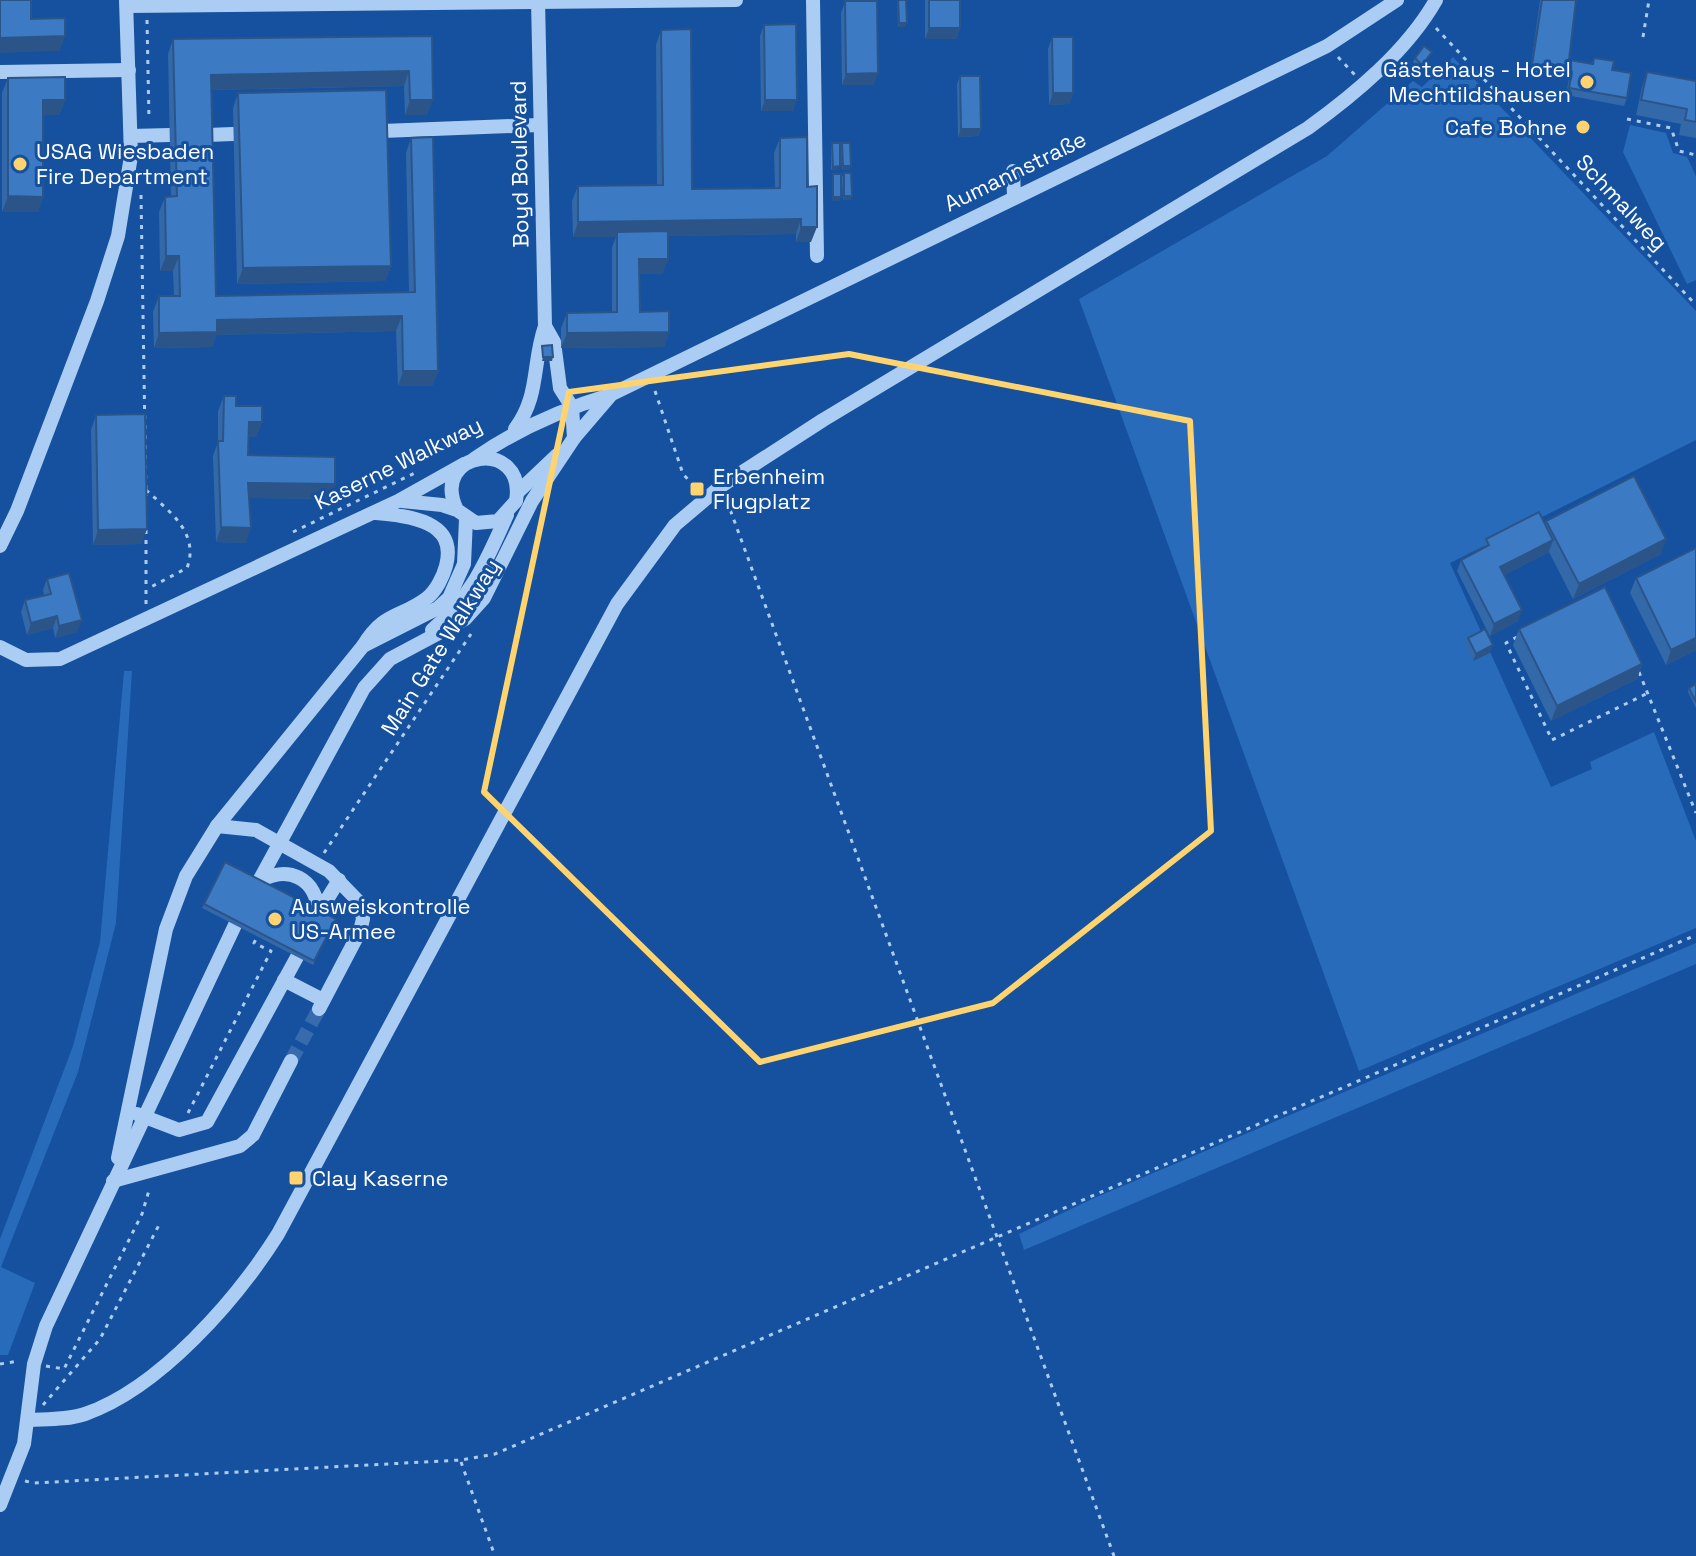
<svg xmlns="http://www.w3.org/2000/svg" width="1696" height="1556" font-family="'Space Grotesk',sans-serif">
<rect width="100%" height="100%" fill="#15519e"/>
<g fill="#286bbb">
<path d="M1453,57L1696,311V440L1450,563L1551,787L1592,769L1590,762L1654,732L1696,841V928L1359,1071L1079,299L1327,156L1413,81L1422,87Z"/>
<path d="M1630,125L1666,133L1673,153L1687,157L1696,176V280L1687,284L1623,152Z"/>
<path d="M124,671H132L116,923L78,1072L1,1267L35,1283L8,1355H0V1239L73,1046L100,942Z"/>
<path d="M1696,943V964L1024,1250L1019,1234L1092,1199Z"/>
</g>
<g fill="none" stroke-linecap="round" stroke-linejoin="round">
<path stroke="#386bad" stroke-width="14" stroke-dasharray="14 7" stroke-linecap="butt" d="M291,1061L319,1009"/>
<g stroke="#accdf3" stroke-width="3" stroke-dasharray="4 6" stroke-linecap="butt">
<path d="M147,20L149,120"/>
<path d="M1436,28L1696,305"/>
<path d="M1643,37L1649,0"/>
<path d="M1338,57L1355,75"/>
<path d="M1627,119L1671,128L1679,151L1696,155"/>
<path d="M141,195L146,496"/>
<path d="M655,391L683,474L697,489"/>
<path d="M146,490C169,511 200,533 187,568L147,589"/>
<path d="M727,501L1114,1556"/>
<path d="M293,532L419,471"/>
<path d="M146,604V527"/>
<path d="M1517,637L1506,643L1552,740L1648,693"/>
<path d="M1639,672L1696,813"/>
<path d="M324,853L471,634"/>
<path d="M188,1113L271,951L254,943L258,935"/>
<path d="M0,1364L19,1361"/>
<path d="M46,1366L64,1369L142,1214L150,1187"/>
<path d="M43,1405L100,1339L160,1223"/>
<path d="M461,1462L495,1556"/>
<path d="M25,1481L34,1483L461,1460L495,1454L1696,935"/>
</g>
<g stroke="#accdf3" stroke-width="14">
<path d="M813,0L817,256"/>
<path d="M127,6L736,0"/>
<path d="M0,72L129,70"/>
<path d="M382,131L539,125"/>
<path d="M207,135L233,134"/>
<path d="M131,136L170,135"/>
<path d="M1013,171L1014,196"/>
<path d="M515,429C540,396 532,363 545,326L538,0"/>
<path d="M574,438L610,396"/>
<path d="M474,459C517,429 560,410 610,395L1327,46L1397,0"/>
<path d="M518,492L557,455"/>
<path d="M402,501L442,505L457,510L476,523L498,521L516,501C527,437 428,450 457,510"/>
<path d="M0,546L17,511L97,301L118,236L131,156L126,0"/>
<path d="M432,630C472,596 486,562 507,515"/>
<path d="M363,646C384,611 401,618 427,598C436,591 443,577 446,566C458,520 408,516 375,513"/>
<path d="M0,647L26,660L60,659L398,501L464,464"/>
<path d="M217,826L256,830L329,871L360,903L363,919L360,931L319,1009"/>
<path d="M257,883C286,863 319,878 318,915"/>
<path d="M318,914L339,880"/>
<path d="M284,980L323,1000"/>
<path d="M137,1114L179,1130L207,1122L297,957"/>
<path d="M118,1158L166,929L186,876L217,826L363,646L438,608L449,598L464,564L466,519"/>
<path d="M113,1181L240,1146L253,1135L291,1061"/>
<path d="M29,1420C48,1419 67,1420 85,1414C160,1388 237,1299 278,1234L617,604L675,525L721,486L823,420L1308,128C1355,94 1407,51 1436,0"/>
<path d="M0,1505L24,1444L34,1364L46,1326L235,925L364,688L390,659L465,619L484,598L532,501L574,438L572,407L560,388L554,342L545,326"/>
</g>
</g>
<g fill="#3469a9">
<path d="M898,0L905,27H898L897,4Z"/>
<path d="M925,0H960V28L956,39H925Z"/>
<path d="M1540,0H1576L1569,60L1592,64L1594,58L1627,98L1624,106L1566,95L1569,79L1530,73Z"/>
<path d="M845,1L874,85H842L841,13Z"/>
<path d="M764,25L793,111H761L760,36Z"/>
<path d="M661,30L692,189L775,188L774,153L780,138L807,187L811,242H796V234L668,236V259L662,274H640V312L669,332L664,347L561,348V328L567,313L612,312V247L616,237H573L572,201L578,186L657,185L656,45Z"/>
<path d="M432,36L427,115H405L404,86L212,90L216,296L409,292L406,153L411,138L438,371L432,386H398L396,331L216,335L212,347L154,348L153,312L159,296H174L173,271H160L159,212L165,197H171L168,54L173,39Z"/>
<path d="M1052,37L1073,93L1069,104L1049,105L1048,49Z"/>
<path d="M1432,52L1430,56L1420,68L1413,62L1415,58Z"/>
<path d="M1647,72L1696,81V138L1679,135L1681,124L1636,115L1642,87Z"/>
<path d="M960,76L981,129L978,136L958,137L957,84Z"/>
<path d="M8,78L65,100L59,115H43V197L38,212H2V93Z"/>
<path d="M238,93L391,266L385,281L237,284L233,108Z"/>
<path d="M832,143L839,170H831V147Z"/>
<path d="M842,143L849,170H842L841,147Z"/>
<path d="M844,173L851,200H843L842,177Z"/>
<path d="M224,396L236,406L262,422L256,437H249L248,455L335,484L330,499L249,498L246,543L216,542L213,456L218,442V411Z"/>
<path d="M96,415L147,529L141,544L93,545L91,430Z"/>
<path d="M1546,521L1661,554L1573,599L1549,552L1504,575L1518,621L1490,636L1457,571L1461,560L1483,548L1486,539L1545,524Z"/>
<path d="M1696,548V650L1666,665L1630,593L1636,578Z"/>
<path d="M47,579L77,632L55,638L53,628L27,635L21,612L25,600L44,595L43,590Z"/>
<path d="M1519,629L1642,664L1637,679L1551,721L1513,645Z"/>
<path d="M1468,638L1490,653L1473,661L1465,645Z"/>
<path d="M1696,684V708L1688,692L1689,688Z"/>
<path d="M204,904L334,923L313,965L202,908Z"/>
</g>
<g fill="#2b5589">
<path d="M899,23H907L905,27H898Z"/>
<path d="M929,28H960L956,39H925Z"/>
<path d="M65,36L60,51L0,53V38Z"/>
<path d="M409,71L404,86L206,90L211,75Z"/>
<path d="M878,73L874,85H842L846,74Z"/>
<path d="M1053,93H1073L1069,104L1049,105Z"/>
<path d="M43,100H65L59,115L37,116Z"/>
<path d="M410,100H433L427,115H405Z"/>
<path d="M765,100H797L793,111H761Z"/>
<path d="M961,129H981L978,136L958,137Z"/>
<path d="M840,166L839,170H831L833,167Z"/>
<path d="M843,166H851L849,170H842Z"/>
<path d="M8,196L43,197L38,212H2Z"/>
<path d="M844,196H852L851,200H843Z"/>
<path d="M833,197H841L840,201H832Z"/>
<path d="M801,219L796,234L617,237V232L616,237H573L578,222Z"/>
<path d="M801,227H817L811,242H796Z"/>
<path d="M166,256H179L173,271H160Z"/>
<path d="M639,259H668L662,274H634Z"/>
<path d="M391,266L385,281L237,284L243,268Z"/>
<path d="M402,316L396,331L216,335L212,347L154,348L159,333L217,320Z"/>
<path d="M669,332L664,347L561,348L567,333Z"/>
<path d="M543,357H553L552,361H542Z"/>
<path d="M403,371H438L432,386H398Z"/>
<path d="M249,422H262L256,437H243Z"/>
<path d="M248,483L335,484L330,499L243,498Z"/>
<path d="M221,527L251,528L246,543L216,542Z"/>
<path d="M147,529L141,544L93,545L98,530Z"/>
<path d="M1666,539L1661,554L1573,599L1579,584Z"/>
<path d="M1553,540L1549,552L1496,579L1500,567Z"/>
<path d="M1522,610L1518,621L1490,636L1494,624Z"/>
<path d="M57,616L53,628L27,635L31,623Z"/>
<path d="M82,620L77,632L55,638L59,626Z"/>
<path d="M1696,638V650L1666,665L1671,650Z"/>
<path d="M1493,645L1490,653L1473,661L1476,654Z"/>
<path d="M1642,664L1637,679L1551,721L1557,706Z"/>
</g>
<g fill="#3d7ac4" stroke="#2b5589" stroke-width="2">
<path d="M0,0H31V19L65,18V36L0,38Z"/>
<path d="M898,0H906L907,23H899Z"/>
<rect x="929" y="0" width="31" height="28"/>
<path d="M1542,0H1576L1569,60L1593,64L1594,58L1614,61L1612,70L1631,73L1627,98L1569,88L1572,72L1532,65Z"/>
<path d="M845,1H877L878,73L846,74Z"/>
<path d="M796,24L797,100H765L764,25Z"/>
<path d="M691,29L692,189L780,188V138L807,137V187L817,186V227H801V219L578,222V186L663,185L661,30Z"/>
<path d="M432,36L433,100H410L409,71L211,75L216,296L415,292L411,138L433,137L438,371H403L402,316L217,320V332L159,333V296H180L179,256H166L165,197L177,196L173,39Z"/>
<path d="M1052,37H1073V93H1053Z"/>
<path d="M1424,46L1432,52L1422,65L1415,58Z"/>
<path d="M1647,72L1696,81V122L1685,120L1687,109L1641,100Z"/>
<path d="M960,76H980L981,129H961Z"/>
<path d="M65,77V100H43V197L8,196V78Z"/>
<path d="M386,90L391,266L243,268L238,93Z"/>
<path d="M832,143H840V166L833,167Z"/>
<path d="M842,143H850L851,166H843Z"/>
<path d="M844,173H851L852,196H844Z"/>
<rect x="833" y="174" width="8" height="23"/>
<path d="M668,231V259H639L640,312L669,311V332L567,333V313L617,312V232Z"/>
<path d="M552,345L553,357H543L542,346Z"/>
<path d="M224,396H236V406H262V422H249L248,455L335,457V484L248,483L251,528L221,527L218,441H223Z"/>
<path d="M145,414L147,529L98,530L96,415Z"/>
<path d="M1634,476L1666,539L1579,584L1546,521Z"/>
<path d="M1539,512L1553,540L1500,567L1522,610L1494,624L1461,560L1489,545L1486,539Z"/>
<path d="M1696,548V638L1671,650L1636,578Z"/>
<path d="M69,573L82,620L59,626L57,616L31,623L25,600L51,594L47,579Z"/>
<path d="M1605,587L1642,664L1557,706L1519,629Z"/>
<path d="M1485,629L1493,645L1476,654L1468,638Z"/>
<path d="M1696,684V702L1689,688Z"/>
<path d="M225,862L336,919L314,961L204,904Z"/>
</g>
<path fill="none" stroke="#ffd46e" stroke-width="6" stroke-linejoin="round" d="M849,354L1190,421L1211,831L993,1003L760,1062L484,792L569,392Z"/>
<g fill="#ffd46e" stroke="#15519e" stroke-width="3">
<circle cx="1587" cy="82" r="8"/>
<circle cx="1583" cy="127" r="8"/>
<circle cx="20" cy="164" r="8"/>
<rect x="689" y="481" width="16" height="16" rx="4"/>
<circle cx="275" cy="919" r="8"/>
<rect x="288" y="1170" width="16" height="16" rx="4"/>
</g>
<g text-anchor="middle" stroke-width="6" stroke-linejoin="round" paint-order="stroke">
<g font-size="22" fill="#fff" stroke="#15519e" text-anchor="start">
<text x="1571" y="77" text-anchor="end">Gästehaus - Hotel<tspan x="1571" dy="25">Mechtildshausen</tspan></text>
<text x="1567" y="135" text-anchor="end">Cafe Bohne</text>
<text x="36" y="159">USAG Wiesbaden<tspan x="36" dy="25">Fire Department</tspan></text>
<text x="713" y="484">Erbenheim<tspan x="713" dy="25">Flugplatz</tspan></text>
<text x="291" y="914">Ausweiskontrolle<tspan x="291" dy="25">US-Armee</tspan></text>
<text x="312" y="1186">Clay Kaserne</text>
</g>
<g font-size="22" fill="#fff" stroke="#15519e">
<text transform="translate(519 164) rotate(-91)" y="8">Boyd Boulevard</text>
<text transform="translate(1015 171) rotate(-26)" y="8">Aumannstraße</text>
<text transform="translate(1622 202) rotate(47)" y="8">Schmalweg</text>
<text transform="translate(398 463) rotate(-26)" y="8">Kaserne Walkway</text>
<text transform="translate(440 647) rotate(-58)" y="8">Main Gate Walkway</text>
</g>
</g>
</svg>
